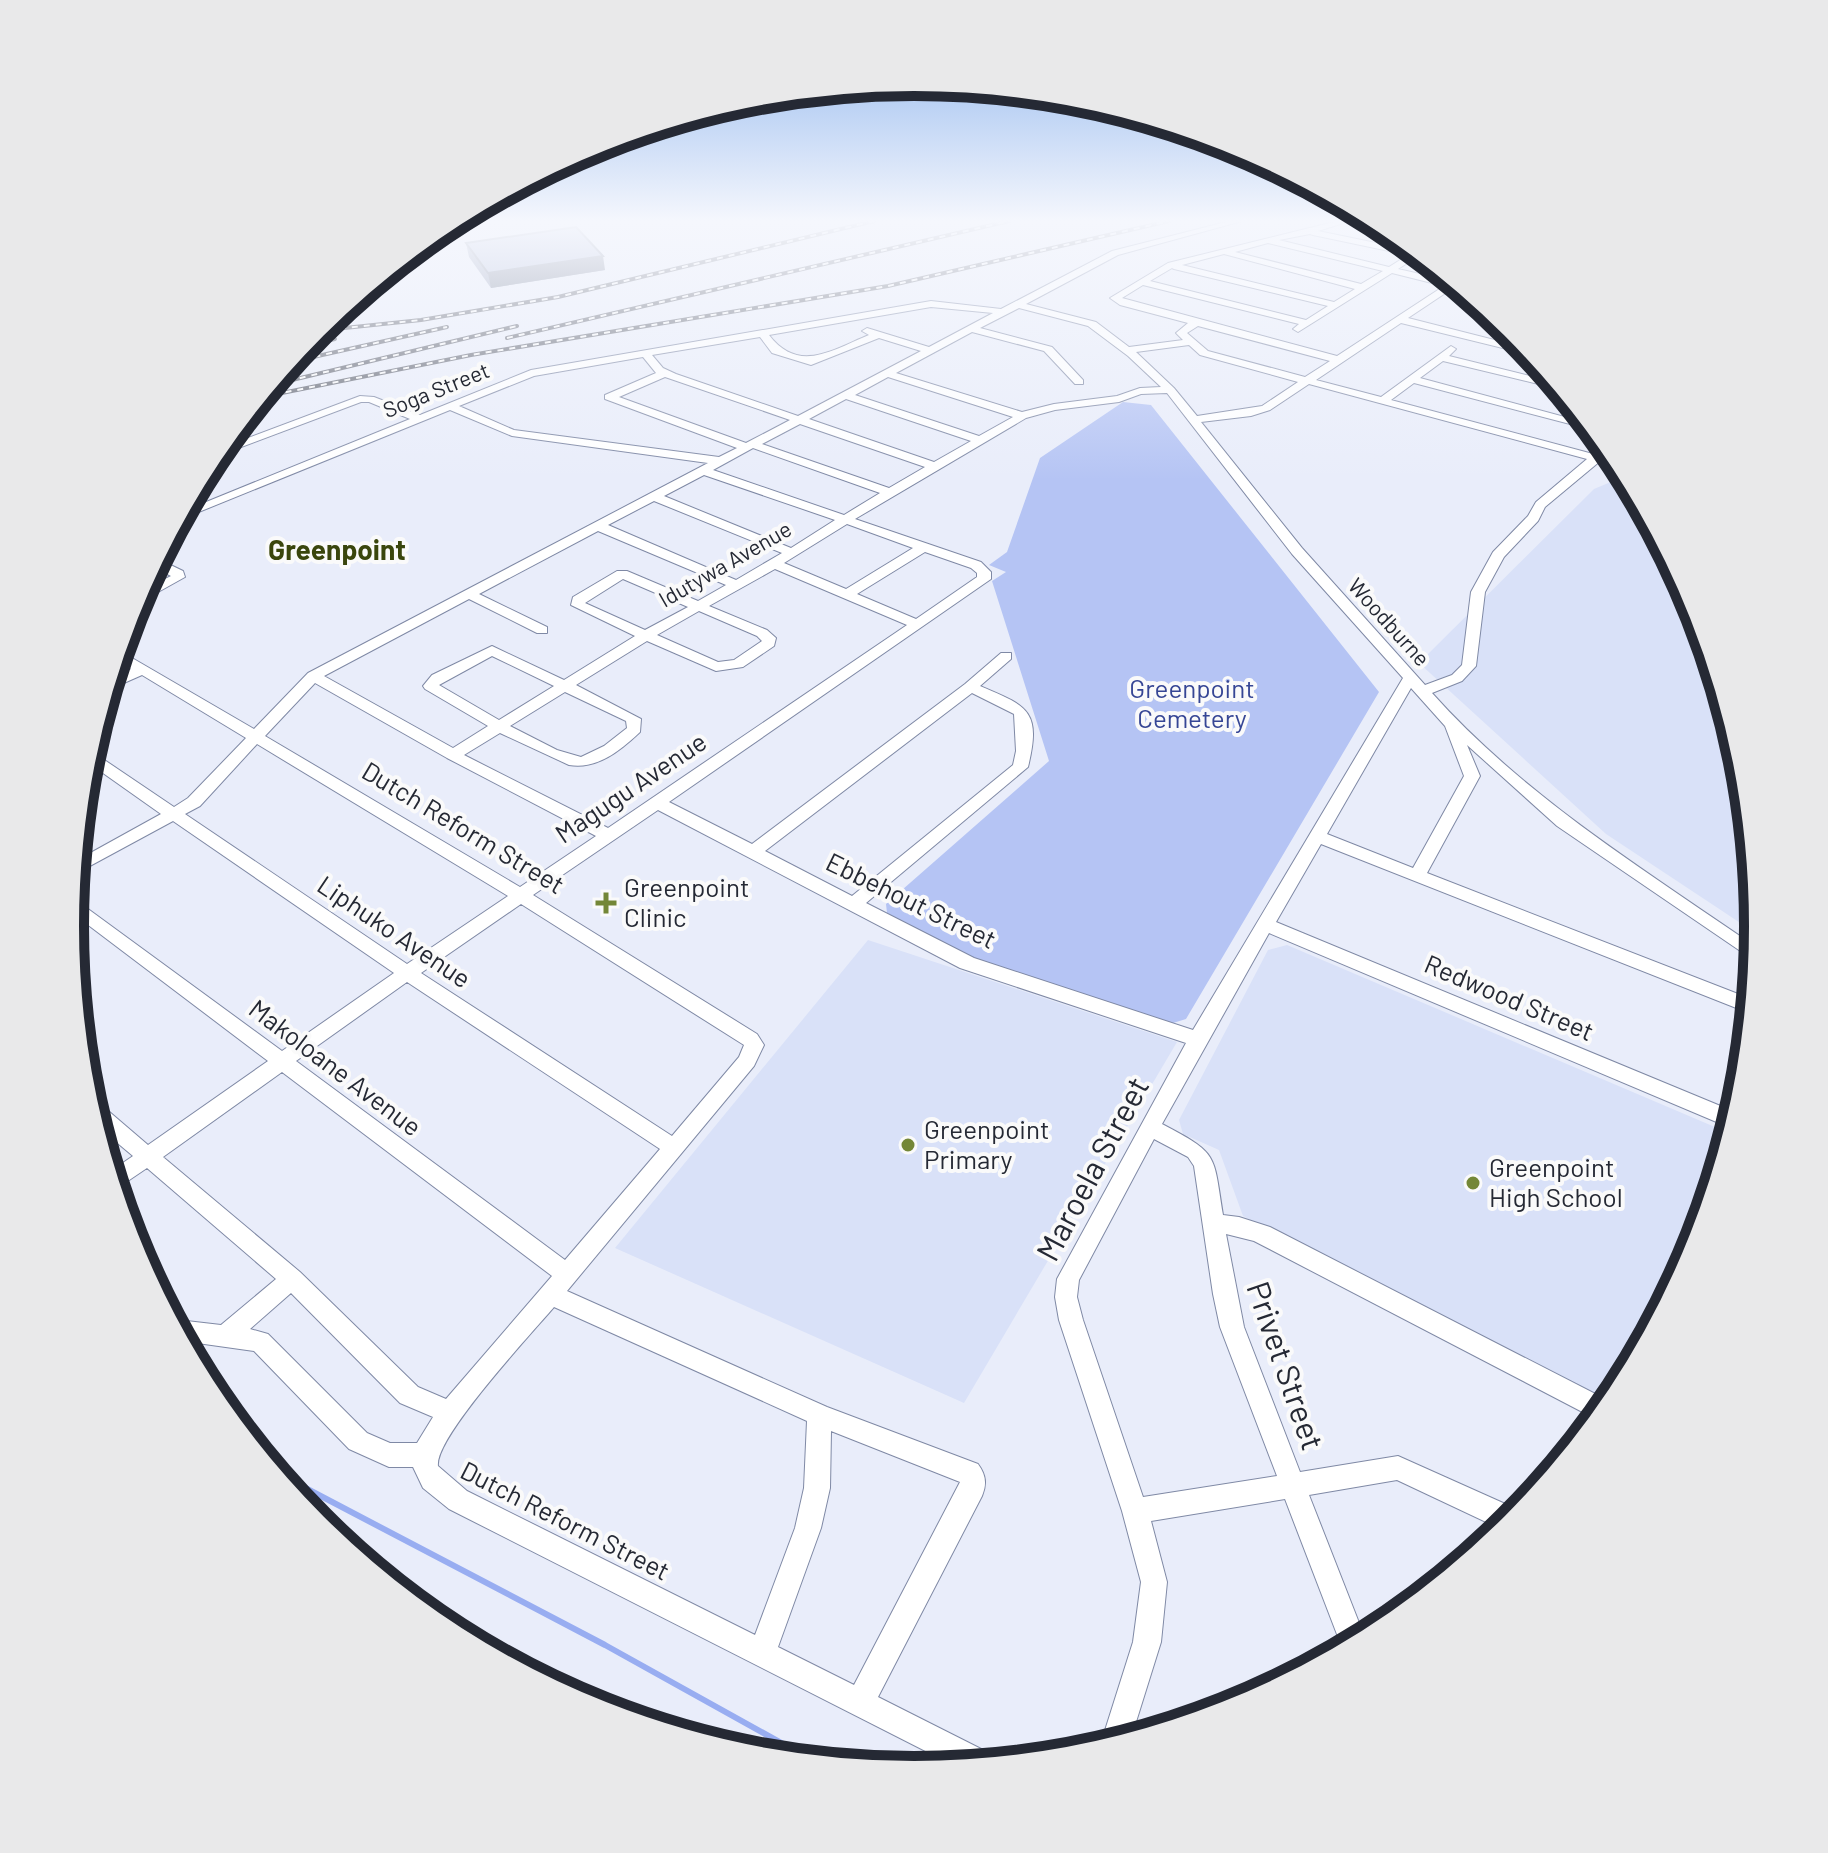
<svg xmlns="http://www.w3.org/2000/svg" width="1828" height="1853" font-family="Barlow,sans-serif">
<rect width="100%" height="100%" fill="#e9edfa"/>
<g fill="#d9e1f8">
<path d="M1625,476L1694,604L1742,762L1757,934L1606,834L1419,663L1594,489Z"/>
<path d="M868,940L1177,1042L964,1403L615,1248Z"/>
<path d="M1287,945L1729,1133L1694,1250L1608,1404L1243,1216L1219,1150L1183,1134L1179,1120L1268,950Z"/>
</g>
<path fill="#b5c4f4" d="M1123,402L1151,405L1379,692L1186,1019L1173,1023L971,958L887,913L886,904L1049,761L992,581L1006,572L989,565L1007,552L1040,458Z"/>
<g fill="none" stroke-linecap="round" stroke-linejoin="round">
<path stroke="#98adf1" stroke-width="6" d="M275,1472L605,1645L812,1760"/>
<defs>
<g id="minor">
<path d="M1230,221H1242L1118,255L1026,304L1096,322L1129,347L1183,340L1176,333L1188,323L1120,305L1110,298L1168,263L1338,221H1350L1318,231L1415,251L1420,255L1398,269L1451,281L1460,288H1453L1408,318L1526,348L1531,355L1401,323L1316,380L1381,397L1451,346L1456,349L1449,356L1554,382L1559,389L1443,361L1420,378L1587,423L1593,430L1414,383L1391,400L1593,454L1605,445L1611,452L1545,507L1538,521L1504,557L1485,592L1476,666L1462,681L1432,693C1524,796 1643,869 1756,947L1755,961L1557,826L1467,745L1480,776L1427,873L1751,999L1749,1013L1321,844L1276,922L1735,1112L1731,1127L1726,1126L1269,933L1162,1124C1219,1154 1213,1153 1223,1215L1239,1217L1270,1227L1611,1402L1594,1418L1254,1241L1226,1234L1244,1327L1300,1472L1398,1456L1521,1511L1503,1530L1397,1480L1309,1495L1365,1638L1343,1650L1285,1499L1151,1521L1167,1582L1161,1642L1131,1738L1102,1747L1101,1743L1133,1642L1141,1582L1122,1511L1059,1320L1055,1297L1057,1279L1186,1043L960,968L658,810L533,895L757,1034L764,1045L754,1066L567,1291L827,1407L978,1464C986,1475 987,1484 982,1496L878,1697L991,1754L995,1763L955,1766L449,1509L423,1488L413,1467H389L349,1449L254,1351L183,1341L173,1322L178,1320L221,1325L276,1279L147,1168L116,1189L111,1171L133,1156L96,1125L90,1102L99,1103L148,1145L268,1061L71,912L73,898L282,1051L394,973L173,821L75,874L76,861L161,814L86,761L89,752L94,753L174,807L188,798L246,738L142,675L108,690L111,679L131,669L117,660L120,651L254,729L308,673L708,463L512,436L450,410L179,520L184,511L410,419L369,402H361L212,458L219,449L360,396L374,397L420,415L531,370L931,301L1001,309L1112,251ZM1310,234L1313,235L1408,255L1389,267L1279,240ZM1268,243L1383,271L1361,284L1235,252ZM1224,254L1355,289L1334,302L1182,265ZM1172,268L1174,269L1328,306L1306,320L1150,281ZM1392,273L1444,286L1337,356L1122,298L1143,285L1299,324L1293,329L1298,332ZM931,307L993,313L929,347L867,328L862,331L869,335C832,350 799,374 769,335ZM1019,308L1088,326L1128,356L1161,387L1140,388L1117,396L1054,404L1022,412L896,373L972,332L1044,351L1075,384H1083V380L1052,347L980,328ZM1198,326L1330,361L1305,377L1208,351L1187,333ZM760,337L772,353L811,365L879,338L921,351L798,416L676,374L663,368L652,355ZM1189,345L1200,355L1298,382L1262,406L1197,416L1174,388L1136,352ZM643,357L656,373L605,395V399L737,448L719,457L514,430L459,406L534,376ZM665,377L668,378L790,420L746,443L619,397ZM888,377L1013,417L979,436L855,395ZM1309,384L1587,459L1536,502L1528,516L1493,552L1471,592L1462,665L1452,675L1425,685L1302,548L1201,422L1251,416L1270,410ZM1167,393L1292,554L1403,678L1193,1030L974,958L866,903L1028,767C1042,710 1027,706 980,686L1011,659V653H1001L965,684L752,844L669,802L991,579V572L981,562L855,519L1026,418L1055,410L1119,402L1141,394ZM846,399L971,441L934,462L809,419ZM800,424L925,467L889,488L762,444ZM753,448L880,493L844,515L713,470ZM704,475L835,520L791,548L664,496ZM654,501L782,553L736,580L608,525ZM847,524L913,548L846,589L784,563ZM598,531L726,585L698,601L627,571H617L573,597L571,605L635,636L564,680L492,646L432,675L423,686L425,689L488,726L453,748L324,676L469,599L537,633H547V627L479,594ZM925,552L971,568L977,573V577L916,619L857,594ZM775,569L907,625L608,828L464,755L500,733L569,765C597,770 621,750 640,732L641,719L576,685L647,641L716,671L743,667L774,646L776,638L767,630L709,606ZM623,579L688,607L645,630L585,603ZM699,611L757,636L762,641L734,660L718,662L657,635ZM492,656L554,686L499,720L439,685ZM315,683L447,758L596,836L520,887L265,736ZM1411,688L1445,726L1464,776L1413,868L1327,834ZM565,692L626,721L627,728L604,746L581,757L557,750L510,726ZM972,693L1014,714L1016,751L1013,765L852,896L765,851ZM257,744L508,896L407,964L185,814L200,806ZM521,904L744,1045L739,1057L672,1136L421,973ZM407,982L660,1149L565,1260L296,1061ZM282,1072L552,1276L446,1399L418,1387L300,1272L163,1157ZM1154,1139L1188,1157L1194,1166L1213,1294L1220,1327L1277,1476L1143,1497L1083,1320L1077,1297L1079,1280ZM291,1293L400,1403L433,1417L417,1443H390L367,1433L268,1334L250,1329ZM554,1307L807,1421L804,1488L795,1528L755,1635L467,1491L438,1466C434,1438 532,1333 554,1307ZM831,1431L960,1482L854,1685L778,1647L821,1528L830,1488Z"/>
<path d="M158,559L183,571L185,577L142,601L135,602L141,591L171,576L154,567Z"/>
</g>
</defs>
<use href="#minor" stroke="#7f89a5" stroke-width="2"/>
<use href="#minor" fill="#fff" fill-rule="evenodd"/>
<defs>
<g id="rail">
<path d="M316,331L421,320L558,297L874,221"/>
<path d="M507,338L1009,221"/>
<path d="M304,346L335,339"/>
<path d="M291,362L447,327"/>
<path d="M288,381L517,326"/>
<path d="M262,397L471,355L888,286L1169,221"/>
</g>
</defs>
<use href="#rail" stroke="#666a76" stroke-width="4"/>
<use href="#rail" stroke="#fafafa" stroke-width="2" stroke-dasharray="6" stroke-linecap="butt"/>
</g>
<path fill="#969fb9" d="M466,243L605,270L491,288L469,257Z"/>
<path fill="#7a8296" d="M603,256L605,270L491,288L488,273Z"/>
<path fill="#afb9d7" stroke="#7a8296" stroke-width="2" d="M576,227L603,256L488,273L466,243Z"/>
<linearGradient id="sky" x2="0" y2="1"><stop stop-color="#88b1ec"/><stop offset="0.46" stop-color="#f5f7fd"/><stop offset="1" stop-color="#f5f7fd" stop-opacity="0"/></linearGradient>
<rect width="1828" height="480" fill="url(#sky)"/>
<g fill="#748737" stroke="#fafafa" stroke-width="3">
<path d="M602 891h8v8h8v8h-8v8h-8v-8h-8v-8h8z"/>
<circle cx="908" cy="1145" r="8"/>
<circle cx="1473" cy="1183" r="8"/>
</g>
<g text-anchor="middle" stroke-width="8" stroke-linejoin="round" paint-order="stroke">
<g font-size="22" fill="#252934" stroke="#fafafa">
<text transform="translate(436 390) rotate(-22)" y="8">Soga Street</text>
<text transform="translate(725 564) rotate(-30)" y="8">Idutywa Avenue</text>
<text transform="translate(1389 622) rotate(48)" y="8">Woodburne</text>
</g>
<g font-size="26" fill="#364695" stroke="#fafafa">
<text x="1192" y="698">Greenpoint<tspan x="1192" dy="30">Cemetery</tspan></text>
</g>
<g font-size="26" fill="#252934" stroke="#fafafa">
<text transform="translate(631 788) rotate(-34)" y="9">Magugu Avenue</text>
<text transform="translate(463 828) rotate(31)" y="9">Dutch Reform Street</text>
<text transform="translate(911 901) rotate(26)" y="9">Ebbehout Street</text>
<text transform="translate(394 932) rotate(34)" y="9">Liphuko Avenue</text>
<text transform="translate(1509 998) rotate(23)" y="9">Redwood Street</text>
<text transform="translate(335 1068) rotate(37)" y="9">Makoloane Avenue</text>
<text transform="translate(565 1521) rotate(27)" y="9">Dutch Reform Street</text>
</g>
<g font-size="26" fill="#252934" stroke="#fafafa" text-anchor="start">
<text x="624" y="897">Greenpoint<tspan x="624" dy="30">Clinic</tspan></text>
<text x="924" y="1139">Greenpoint<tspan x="924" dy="30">Primary</tspan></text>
<text x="1489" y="1177">Greenpoint<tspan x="1489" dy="30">High School</tspan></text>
</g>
<g font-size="28" font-weight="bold" fill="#3a460d" stroke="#fafafa">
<text x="337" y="560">Greenpoint</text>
</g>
<g font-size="32" fill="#252934" stroke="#fafafa">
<text transform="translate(1093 1169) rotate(-62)" y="11">Maroela Street</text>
<text transform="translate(1285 1366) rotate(71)" y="11">Privet Street</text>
</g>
</g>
<path d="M0 0H1828V1853H0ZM84 926a830 830 0 1 1 1660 0a830 830 0 1 1-1660 0Z" fill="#e9e9ea" fill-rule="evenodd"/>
<path fill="none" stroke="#252934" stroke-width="10" d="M84 926a830 830 0 1 1 1660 0a830 830 0 1 1-1660 0Z"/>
</svg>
